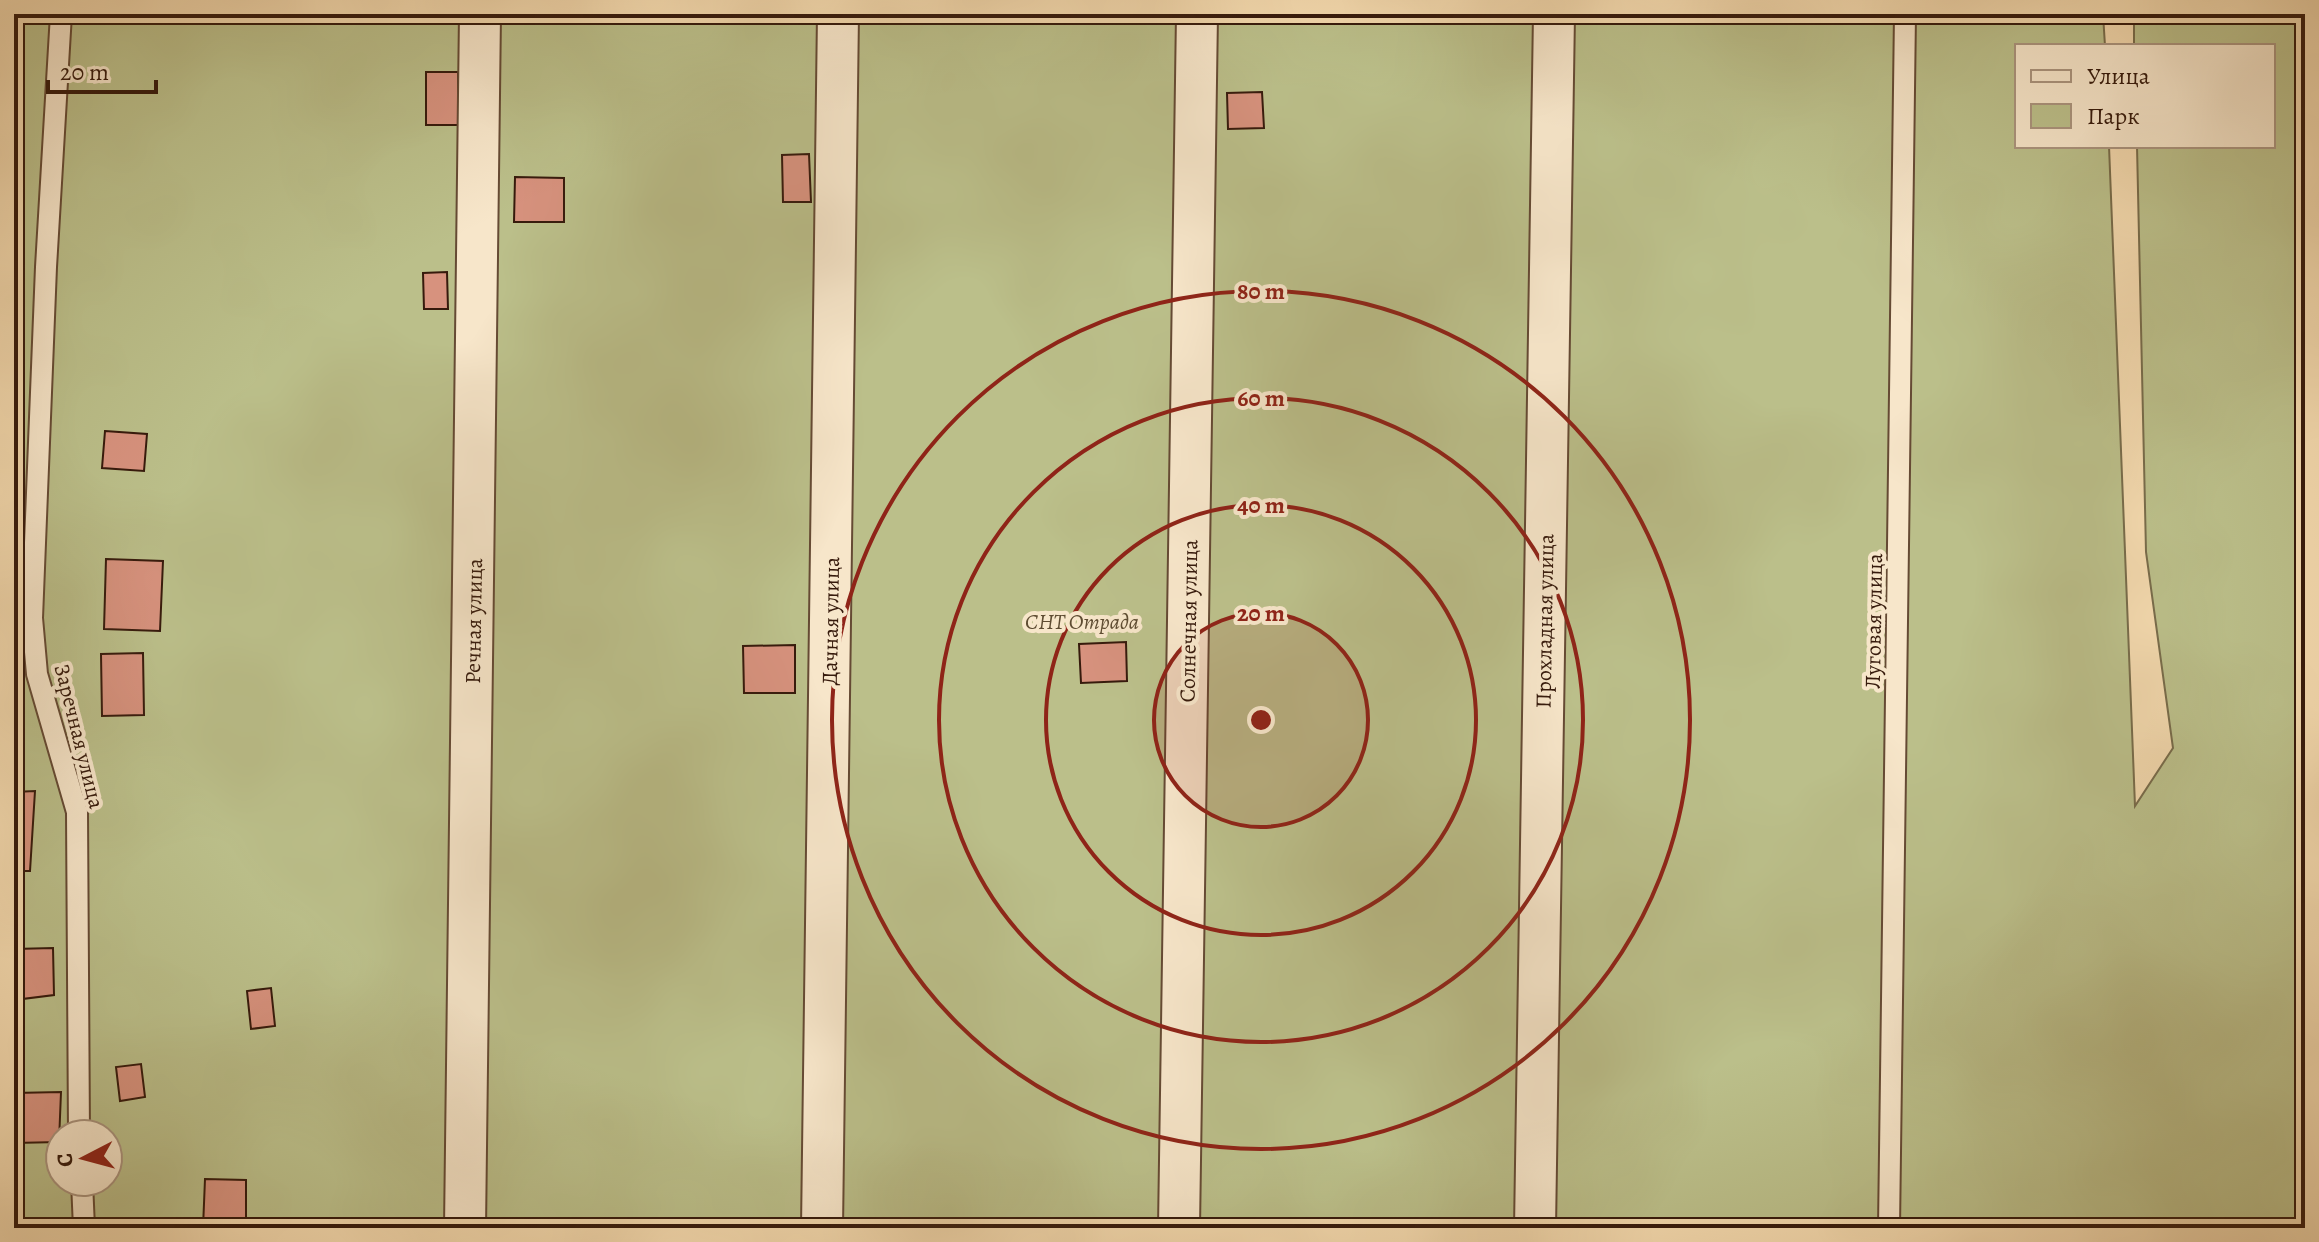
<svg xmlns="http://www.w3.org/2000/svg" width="2319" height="1242" font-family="Alegreya,serif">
<rect width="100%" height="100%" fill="#f3d9ae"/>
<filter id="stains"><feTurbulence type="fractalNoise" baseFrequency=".0025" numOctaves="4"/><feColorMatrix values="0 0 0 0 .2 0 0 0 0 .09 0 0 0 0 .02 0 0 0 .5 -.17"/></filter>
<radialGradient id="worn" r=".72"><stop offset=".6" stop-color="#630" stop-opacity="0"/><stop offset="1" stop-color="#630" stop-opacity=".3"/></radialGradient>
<path fill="#bbbf8a" stroke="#786c4b" stroke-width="2" fill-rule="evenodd" d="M14,14H2103L2105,46H2017V146H2109L2135,806L2173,748L2146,552L2137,146H2273V46H2134V14H2305V1228H14ZM60,1134H108V1182H60Z"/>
<g fill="#d7927e" stroke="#361a0c" stroke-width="2">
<rect x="426" y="72" width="32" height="53"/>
<path d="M1262,92L1264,128L1228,129L1227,93Z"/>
<rect x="14" y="121" width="1" height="56"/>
<path d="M809,154L811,202H783L782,155Z"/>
<path d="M515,177L564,178V222H514Z"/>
<path d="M447,272L448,309H424L423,273Z"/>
<path d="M105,431L147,434L144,471L102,468Z"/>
<path d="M106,559L163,561L160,631L104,629Z"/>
<path d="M1126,642L1127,681L1081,683L1079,644Z"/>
<path d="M795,645V693H744L743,646Z"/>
<path d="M143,653L144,715L102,716L101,654Z"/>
<path d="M35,791L30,871H14V792Z"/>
<path d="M53,948L54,995L14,1000V949Z"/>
<path d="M271,988L275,1026L251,1029L247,991Z"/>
<path d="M141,1064L145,1097L120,1101L116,1067Z"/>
<path d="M61,1092L59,1142L14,1143V1093Z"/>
<path d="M205,1179L246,1180V1228H203Z"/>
</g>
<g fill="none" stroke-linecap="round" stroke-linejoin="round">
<defs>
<g id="service">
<path d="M61,14L46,267L32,618L37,674L77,812L79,1134"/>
<path d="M82,1182L84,1228"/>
<path d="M1889,1228L1905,14"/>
</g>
<g id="minor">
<path d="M465,1228L480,14"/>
<path d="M822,1228L838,14"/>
<path d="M1179,1228L1197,14"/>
<path d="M1535,1228L1554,14"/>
</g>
</defs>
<use href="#service" stroke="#654a34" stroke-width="24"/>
<use href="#minor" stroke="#654a34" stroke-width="44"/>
<use href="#service" stroke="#f7e6ca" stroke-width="20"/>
<use href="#minor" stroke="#f7e6ca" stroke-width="40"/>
</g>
<circle cx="1261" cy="720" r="107" fill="#8f2418" fill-opacity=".12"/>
<g fill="none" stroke="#8f2418" stroke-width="4">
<circle cx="1261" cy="720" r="107"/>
<circle cx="1261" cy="720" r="215"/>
<circle cx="1261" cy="720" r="322"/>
<circle cx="1261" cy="720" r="429"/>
</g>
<g text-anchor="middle" stroke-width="8" stroke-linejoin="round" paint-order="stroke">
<g font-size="22" fill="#361a0c" stroke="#f7e6ca">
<text transform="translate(473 621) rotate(-89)" y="8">Речная улица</text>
<text transform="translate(830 621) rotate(-89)" y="8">Дачная улица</text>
<text transform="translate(1188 621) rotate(-89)" y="8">Солнечная улица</text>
<text transform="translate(1544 621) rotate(-89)" y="8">Прохладная улица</text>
<text transform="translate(1873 621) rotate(-89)" y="8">Луговая улица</text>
<text transform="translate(80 736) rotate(76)" y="8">Заречная улица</text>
</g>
<g font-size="22" font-style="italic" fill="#5e4c32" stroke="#f7e6ca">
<text x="1082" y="629">СНТ Отрада</text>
</g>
</g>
<circle cx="1261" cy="720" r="12" fill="#8f2418" stroke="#f7e6ca" stroke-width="4"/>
<g font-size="24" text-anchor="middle" font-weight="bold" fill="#8f2418" stroke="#f7e6ca" stroke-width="8" stroke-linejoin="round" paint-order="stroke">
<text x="1261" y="299">80 m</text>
<text x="1261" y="406">60 m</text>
<text x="1261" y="513">40 m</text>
<text x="1261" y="621">20 m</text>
</g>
<rect width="2319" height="1242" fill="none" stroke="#f3d9ae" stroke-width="48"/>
<rect x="16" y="16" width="2287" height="1210" fill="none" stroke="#361a0c" stroke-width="4"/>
<rect x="24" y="24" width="2271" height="1194" fill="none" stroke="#361a0c" stroke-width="2"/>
<rect x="2015" y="44" width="260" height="104" fill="#f7e6ca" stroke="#aa947e" stroke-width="2"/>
<rect x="2031" y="70" width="40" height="12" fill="#f7e6ca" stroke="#aa947e" stroke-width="2"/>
<text x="2087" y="84" font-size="24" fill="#361a0c">Улица</text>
<rect x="2031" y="104" width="40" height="24" fill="#bbbf8a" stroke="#aa947e" stroke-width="2"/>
<text x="2087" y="124" font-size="24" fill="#361a0c">Парк</text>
<g transform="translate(84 1158) rotate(264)"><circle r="38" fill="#f7e6ca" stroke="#aa947e" stroke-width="2"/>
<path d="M0-6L14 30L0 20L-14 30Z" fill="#8f2418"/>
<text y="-12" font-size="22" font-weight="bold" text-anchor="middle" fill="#361a0c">С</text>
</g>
<path d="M48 80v12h108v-12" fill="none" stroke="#361a0c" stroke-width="4"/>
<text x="60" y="80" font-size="24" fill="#361a0c" stroke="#f7e6ca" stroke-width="6" paint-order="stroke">20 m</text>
<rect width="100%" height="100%" filter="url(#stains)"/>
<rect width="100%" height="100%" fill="url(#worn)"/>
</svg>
